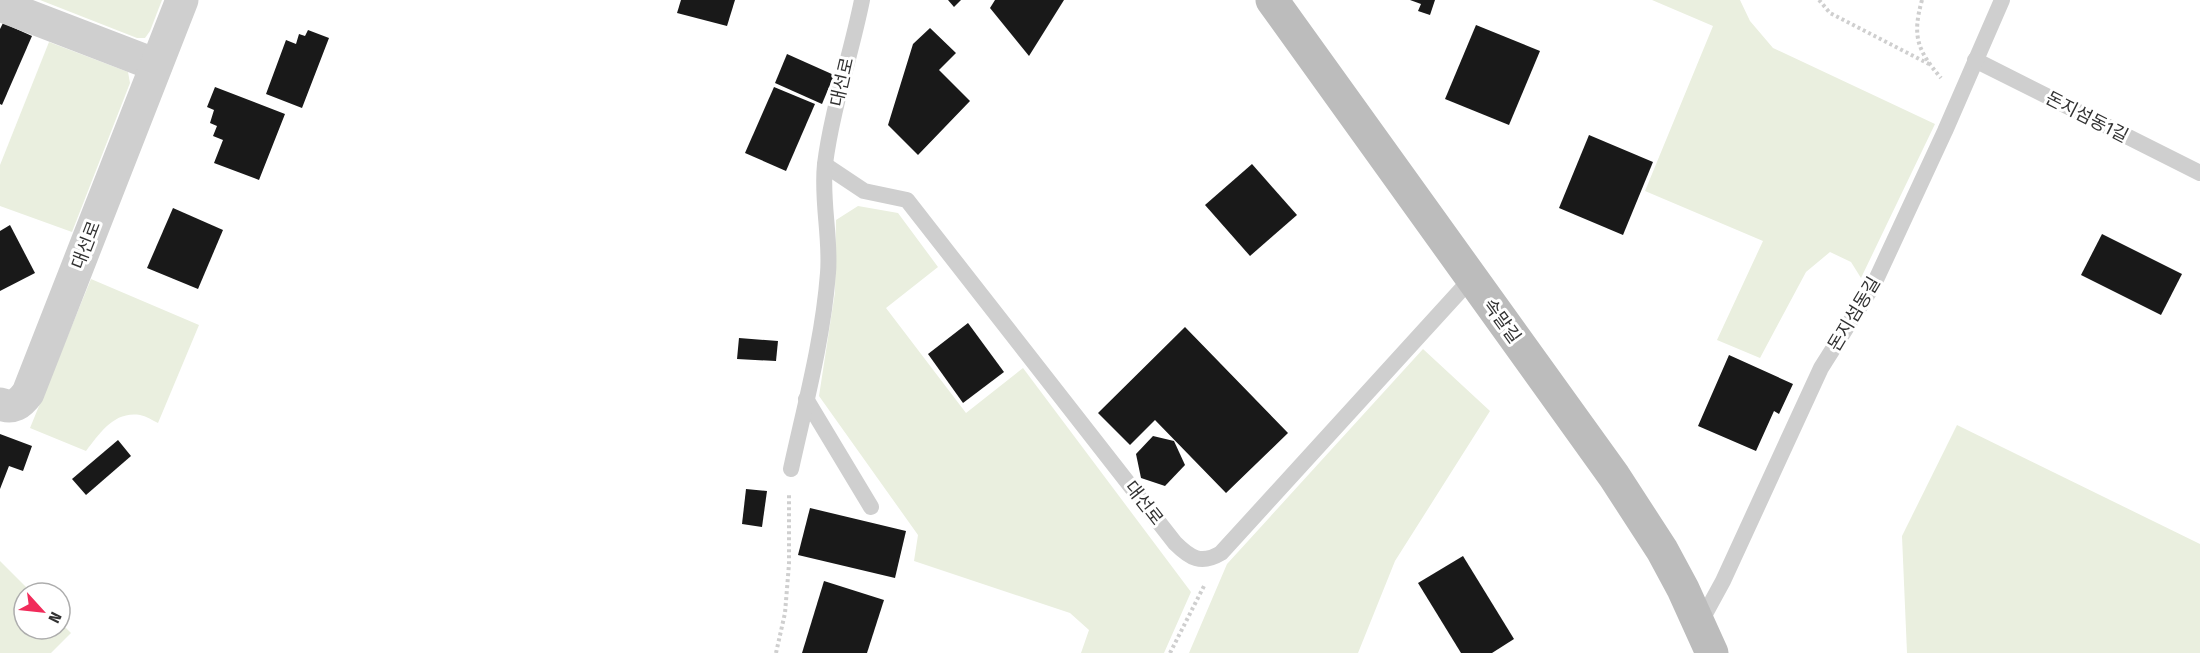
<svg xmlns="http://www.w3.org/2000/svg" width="2200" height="653" font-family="'Fira Sans Condensed','Noto Sans KR',sans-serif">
<rect width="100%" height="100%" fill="#fff"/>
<g fill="#eaefdf">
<path d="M40,0H162L150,31L145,38H137Z"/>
<path d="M1652,0H1740L1750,21L1773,48L1935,124L1861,278L1851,262L1830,252L1806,272L1760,358L1717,340L1763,241L1645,191L1713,26Z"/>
<path d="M49,42L128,72L130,83L72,232L0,206V165Z"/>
<path d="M858,206L898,213L938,267L886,308L966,413L1023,368L1191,592L1164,653H1081L1089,630L1070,613L914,561L918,535L819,396L835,292L836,220Z"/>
<path d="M91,279L199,325L158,423C152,420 146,416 140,415C114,411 100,433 86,451L30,428Z"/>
<path d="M1423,349L1490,411L1395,561L1358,653H1189L1227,564Z"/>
<path d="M1957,425L2200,544V653H1907L1902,536Z"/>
<path d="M0,561L32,593H24V629H60V622L71,633L51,653H0Z"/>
</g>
<g fill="#191919">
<path d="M681,0H735L727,26L677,13Z"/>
<path d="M948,0H961L954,7Z"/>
<path d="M995,0H1064L1029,56L990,8Z"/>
<path d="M1410,0H1435L1430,15L1418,11L1421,4Z"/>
<path d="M3,23L32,36L2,105L0,104V29Z"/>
<path d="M1476,25L1540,51L1509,125L1445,99Z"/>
<path d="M930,28L956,53L939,70L970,101L918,155L888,125L913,44Z"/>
<path d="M308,30L329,38L302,108L266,94L286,40L296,44L299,34L305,36Z"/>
<path d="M787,54L834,75L822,104L775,83Z"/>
<path d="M215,87L285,114L259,180L214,163L223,140L213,136L217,126L210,123L214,110L207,107Z"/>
<path d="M774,87L815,104L786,171L745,153Z"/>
<path d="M1589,135L1653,162L1623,235L1559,208Z"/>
<path d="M1252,164L1297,215L1250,256L1205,205Z"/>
<path d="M173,208L223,230L198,289L147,268Z"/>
<path d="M10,225L35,273L0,291V231Z"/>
<path d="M2102,234L2182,274L2161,315L2081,275Z"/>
<path d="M968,323L1004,372L963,403L928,354Z"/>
<path d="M1185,327L1288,433L1226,493L1155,420L1130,445L1098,413Z"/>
<path d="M739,338L778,341L776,361L737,359Z"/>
<path d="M1729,355L1793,384L1779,414L1774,411L1756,451L1698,426Z"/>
<path d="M0,434L32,446L23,471L9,466L0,489Z"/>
<path d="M1153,436L1174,441L1185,465L1165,486L1141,478L1136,454Z"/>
<path d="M118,440L131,456L86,495L72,479Z"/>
<path d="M746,489L767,491L762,527L742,524Z"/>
<path d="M810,508L906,531L895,578L798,555Z"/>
<path d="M1463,556L1514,639L1492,653H1461L1418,583Z"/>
<path d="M824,581L884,600L867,653H802Z"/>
</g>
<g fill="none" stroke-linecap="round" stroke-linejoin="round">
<g stroke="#cfcfcf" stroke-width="4" stroke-dasharray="3 3" stroke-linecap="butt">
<path d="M1819,0L1830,13L1929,64"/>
<path d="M1922,0C1912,36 1917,50 1941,78"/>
<path d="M776,653L785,613L789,564V494"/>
<path d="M1170,653L1204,586"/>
</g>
<g stroke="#cfcfcf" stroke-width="16">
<path d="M1975,60L2200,173"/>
<path d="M825,165L864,191L907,200L1175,543C1190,558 1201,565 1221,553L1471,279"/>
<path d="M806,399L871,507"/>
<path d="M791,469C805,405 823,339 828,273C831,237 821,201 825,164C832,109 851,55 862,0"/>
<path d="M1699,625L1723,581L1821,368L1874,284L1945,131L2002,0"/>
</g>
<g stroke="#cfcfcf" stroke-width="33">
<path d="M0,5L156,65"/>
<path d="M0,404C13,409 20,404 28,393L182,0"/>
</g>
<path stroke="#bcbcbc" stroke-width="33" d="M1272,0L1614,476L1662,550L1683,589L1712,653"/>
</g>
<g text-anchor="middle" stroke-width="6" stroke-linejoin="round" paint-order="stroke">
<g font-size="18" fill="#323232" stroke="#fff">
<text transform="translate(842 82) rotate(-77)" y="6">대선로</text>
<text transform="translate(2087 117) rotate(27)" y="6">돈지섬동1길</text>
<text transform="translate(86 245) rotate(-69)" y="6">대선로</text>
<text transform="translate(1854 314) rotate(-59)" y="6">돈지섬동길</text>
<text transform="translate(1502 321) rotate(54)" y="6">속말길</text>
<text transform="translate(1144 503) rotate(52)" y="6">대선로</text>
</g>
</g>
<g transform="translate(42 611) rotate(117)"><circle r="28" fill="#ffffff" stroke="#adadad" stroke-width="1.5"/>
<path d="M0-4.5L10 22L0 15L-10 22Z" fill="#f12b5a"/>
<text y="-9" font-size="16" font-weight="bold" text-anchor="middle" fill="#323232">N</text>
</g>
</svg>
